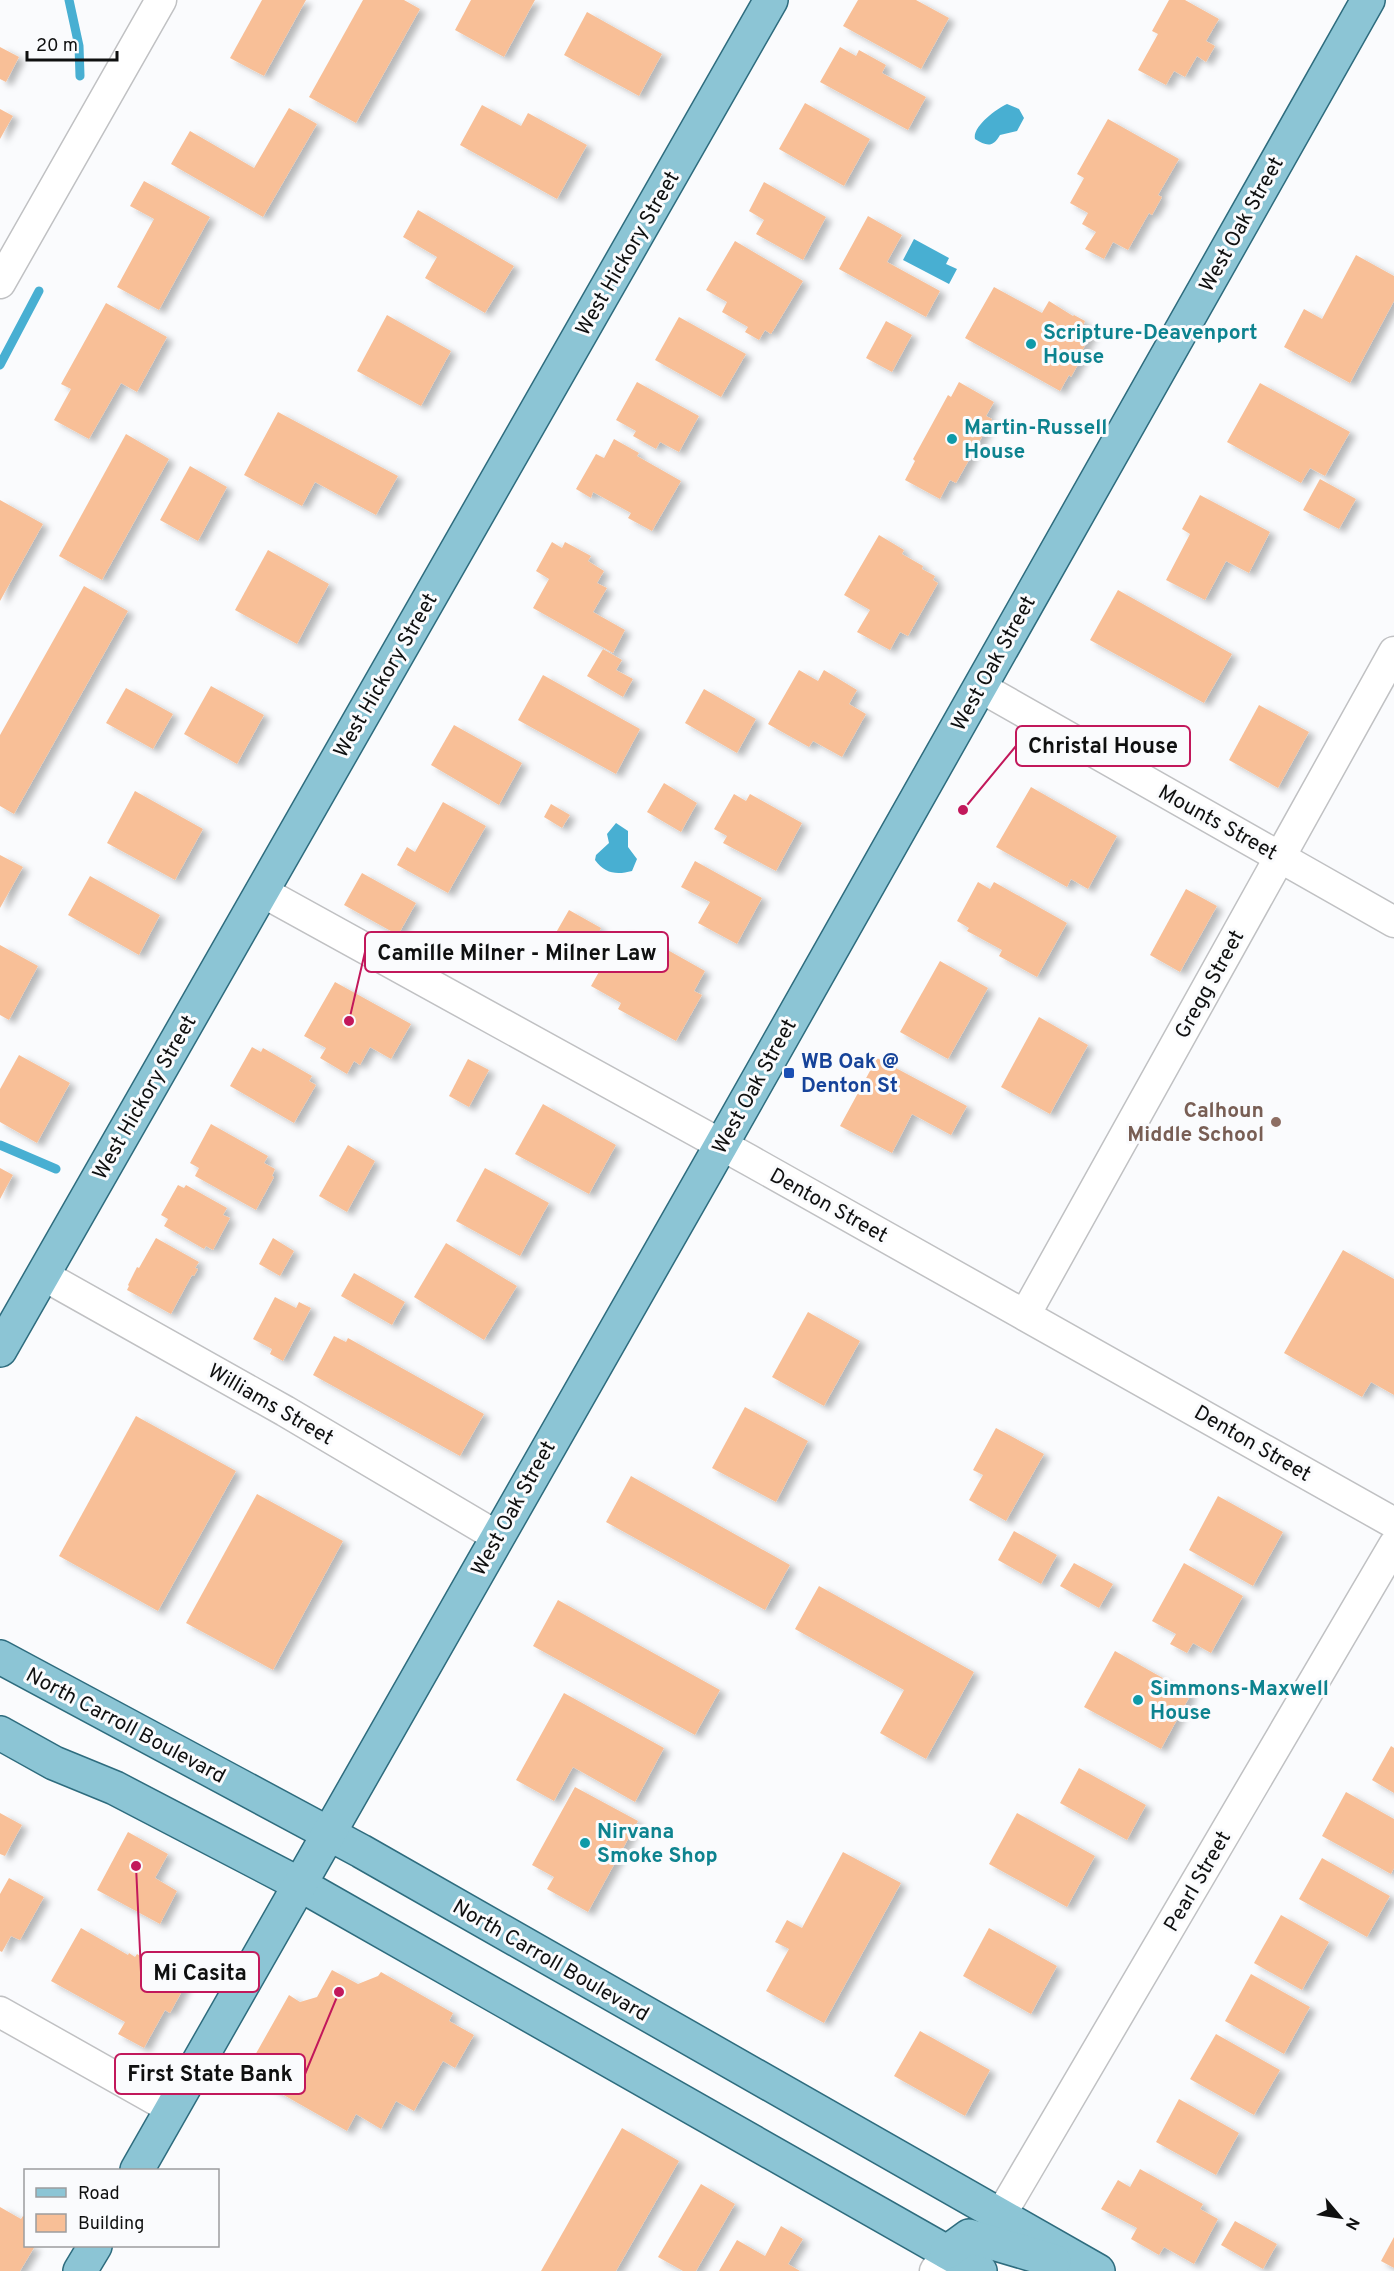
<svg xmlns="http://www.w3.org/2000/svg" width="1394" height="2271" font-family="Overpass,sans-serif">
<defs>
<filter id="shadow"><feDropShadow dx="6" dy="4" stdDeviation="3" flood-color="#0004"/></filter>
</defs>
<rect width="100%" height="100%" fill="#fafbfd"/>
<g fill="#48afd2">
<path d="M1007,104L1019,109L1024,118L1017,131L1000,135C993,148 986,146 975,139C972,127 996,109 1007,104Z"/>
<path d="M914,239L949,258L946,264L957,269L949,284L903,260Z"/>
<path d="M616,823L628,831V847L637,859L632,871C617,875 605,874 595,860L596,855L609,843L607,834Z"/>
</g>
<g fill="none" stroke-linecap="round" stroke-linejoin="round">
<g stroke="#48afd2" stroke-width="9">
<path d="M69,0L79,46L80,76"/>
<path d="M0,365L39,291"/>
<path d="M0,1145L56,1169"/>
</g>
</g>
<g fill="#f8bf97" filter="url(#shadow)">
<path d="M262,0H306L264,76L230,58Z"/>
<path d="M363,0H404L420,9L356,123L309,97Z"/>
<path d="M471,0H535L504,57L455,30Z"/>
<path d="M858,0H916L949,18L921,69L843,26Z"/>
<path d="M1169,0H1185L1219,19L1206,41L1215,46L1206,62L1197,56L1185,77L1174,71L1166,85L1138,70L1158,34L1152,31Z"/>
<path d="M587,12L662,54L639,96L564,55Z"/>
<path d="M0,47L19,57L6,82L0,79Z"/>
<path d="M840,47L856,56L859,50L886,65L882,73L926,97L908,130L820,82Z"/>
<path d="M805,103L870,139L844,186L779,149Z"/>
<path d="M482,105L521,126L528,113L587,145L557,199L460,145Z"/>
<path d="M289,108L317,124L263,217L171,164L190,131L254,168Z"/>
<path d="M0,109L13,116L0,139Z"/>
<path d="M1108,119L1179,159L1158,195L1162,197L1152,215L1149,213L1128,250L1113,242L1104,259L1085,249L1096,232L1082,224L1088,213L1070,203L1084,178L1077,174Z"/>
<path d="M144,181L210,217L159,310L117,287L154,219L130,206Z"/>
<path d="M764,182L826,217L803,260L756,234L764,220L749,211Z"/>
<path d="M418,210L514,266L485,313L425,278L437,257L403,237Z"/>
<path d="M868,216L902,235L887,262L940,291L926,317L839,269Z"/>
<path d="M735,241L803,281L771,334L765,330L759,340L745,332L748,327L722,312L727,302L706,290Z"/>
<path d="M1356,255L1394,276V301L1350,383L1284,347L1304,309L1322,319Z"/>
<path d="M994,287L1042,313L1049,301L1073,316L1074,315L1085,321L1083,326L1093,331L1082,351L1085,352L1071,377L1069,375L1060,391L965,338Z"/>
<path d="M106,303L167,337L137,392L121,383L89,439L54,420L71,389L61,384Z"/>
<path d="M387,315L451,351L421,406L357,371Z"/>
<path d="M679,317L746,354L721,397L655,360Z"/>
<path d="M886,321L912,335L892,372L866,358Z"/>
<path d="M637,382L699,416L679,452L660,442L656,449L633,436L636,431L616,420Z"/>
<path d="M959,382L994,402L986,416L992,419L956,483L950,480L940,499L905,480L915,461L913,459L948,395L951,397Z"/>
<path d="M1260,383L1350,432L1325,476L1310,468L1301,483L1227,442Z"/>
<path d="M278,412L398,476L376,515L315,482L302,506L244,475Z"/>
<path d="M126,434L169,459L102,580L59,556Z"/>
<path d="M614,439L639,453L637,456L681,481L652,531L628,518L631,513L593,492L591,498L576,489L596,454L604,458Z"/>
<path d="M190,466L227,487L198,541L160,520Z"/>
<path d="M1320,479L1356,499L1339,529L1303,510Z"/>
<path d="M1200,495L1270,532L1249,573L1226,561L1205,600L1166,580L1190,534L1182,529Z"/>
<path d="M0,500L43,524L0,601Z"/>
<path d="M879,535L904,550L902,554L923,566L922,569L935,576L933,580L938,583L908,636L900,632L890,650L857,632L870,610L844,595Z"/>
<path d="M552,542L562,548L565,542L591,556L588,561L604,571L597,583L607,588L593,612L625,630L613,653L533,608L549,579L536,571Z"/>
<path d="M268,550L329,584L297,644L235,610Z"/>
<path d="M84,586L128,611L14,814L0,806V735Z"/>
<path d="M1118,590L1232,654L1204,703L1090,640Z"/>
<path d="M603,649L622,660L616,670L633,679L623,697L587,676Z"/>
<path d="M799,670L818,681L824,670L857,690L849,704L866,714L842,757L813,741L809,747L768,724Z"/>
<path d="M543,675L640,729L616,774L518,720Z"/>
<path d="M211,686L264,715L237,764L184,734Z"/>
<path d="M126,688L173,714L153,749L106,723Z"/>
<path d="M704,689L756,719L737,753L685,723Z"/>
<path d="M1259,705L1309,732L1278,788L1229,760Z"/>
<path d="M454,725L522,763L499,805L431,765Z"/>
<path d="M664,783L697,803L681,832L647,812Z"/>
<path d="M1031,787L1117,836L1088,889L1071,879L1067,887L996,847Z"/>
<path d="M135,791L203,829L175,880L107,843Z"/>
<path d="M734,794L746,801L750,794L802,823L776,871L723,843L727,836L714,829Z"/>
<path d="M443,802L486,826L448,893L397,865L407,847L415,852Z"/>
<path d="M551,804L570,815L562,828L544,817Z"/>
<path d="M0,855L23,867L0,908Z"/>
<path d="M695,861L762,898L737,944L698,923L710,902L681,887Z"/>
<path d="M362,873L416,903L398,935L344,905Z"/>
<path d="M90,876L160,915L139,955L68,915Z"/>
<path d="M978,882L990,889L994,882L1067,923L1037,977L999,956L1002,950L967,931L969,928L957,921Z"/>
<path d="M1186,889L1217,906L1180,972L1150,955Z"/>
<path d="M569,910L601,928L596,938L614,949L624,931L654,948L657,944L705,971L694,991L702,995L676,1041L618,1009L621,1003L591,986L604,963L588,954L584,962L550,943Z"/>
<path d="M0,945L38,966L9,1020L0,1015Z"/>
<path d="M940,961L988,988L948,1059L900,1032Z"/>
<path d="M335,982L411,1024L391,1059L370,1047L360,1065L354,1061L347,1074L320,1058L326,1048L304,1036Z"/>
<path d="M1039,1017L1088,1045L1050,1114L1001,1087Z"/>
<path d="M252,1047L261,1052L263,1048L312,1076L309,1081L316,1085L294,1123L230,1086Z"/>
<path d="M19,1055L70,1083L37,1143L0,1122V1089Z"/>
<path d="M877,1058L967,1106L951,1135L912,1114L892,1153L840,1126Z"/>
<path d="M468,1059L489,1070L469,1107L449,1096Z"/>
<path d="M543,1104L616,1145L589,1194L515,1154Z"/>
<path d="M211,1124L268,1156L264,1163L275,1169L272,1176L274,1177L256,1210L195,1176L199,1168L190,1163Z"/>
<path d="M348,1145L375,1161L347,1212L319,1196Z"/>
<path d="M0,1168L13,1175L0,1199Z"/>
<path d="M485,1168L549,1203L520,1256L456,1221Z"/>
<path d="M178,1185L184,1188L186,1185L227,1208L223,1215L230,1218L213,1250L206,1246L204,1249L164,1226L168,1219L161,1215Z"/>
<path d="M156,1238L199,1262L195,1268L198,1269L194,1276L192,1275L171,1314L127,1290L129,1286L128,1285L137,1267L139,1268Z"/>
<path d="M273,1238L294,1251L280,1276L259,1264Z"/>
<path d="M446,1243L517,1286L484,1340L414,1297Z"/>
<path d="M1343,1250L1394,1279V1395L1371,1382L1362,1397L1284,1353Z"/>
<path d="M354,1273L405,1302L392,1325L341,1296Z"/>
<path d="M275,1297L296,1308L299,1302L311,1308L283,1361L270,1354L272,1349L253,1339Z"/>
<path d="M808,1312L860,1341L824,1406L772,1377Z"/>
<path d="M334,1336L346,1342L348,1338L484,1414L460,1456L313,1375Z"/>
<path d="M745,1407L808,1441L776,1502L712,1468Z"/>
<path d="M136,1416L236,1471L158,1611L59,1556Z"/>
<path d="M996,1428L1044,1454L1006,1521L969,1500L983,1475L973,1470Z"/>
<path d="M631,1476L790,1565L765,1610L606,1522Z"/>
<path d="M257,1494L343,1541L273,1670L186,1623Z"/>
<path d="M1218,1496L1283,1532L1253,1586L1189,1550Z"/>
<path d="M1014,1531L1057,1555L1041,1584L998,1560Z"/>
<path d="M1074,1563L1113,1584L1099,1608L1060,1586Z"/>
<path d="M1184,1563L1243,1596L1211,1653L1193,1643L1187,1653L1170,1644L1176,1634L1152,1621Z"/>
<path d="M819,1586L974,1672L926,1759L880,1733L904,1690L795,1629Z"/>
<path d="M558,1600L720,1690L695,1735L533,1646Z"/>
<path d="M1115,1651L1191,1694L1161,1749L1084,1707Z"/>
<path d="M564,1693L664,1748L635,1802L573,1767L554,1801L516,1780Z"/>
<path d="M1391,1746L1394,1748V1793L1372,1780Z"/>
<path d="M1079,1768L1146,1805L1127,1840L1060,1803Z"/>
<path d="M575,1787L638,1821L588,1912L547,1889L554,1877L532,1865Z"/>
<path d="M1346,1792L1394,1819V1868L1391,1874L1322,1836Z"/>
<path d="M0,1813L22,1825L5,1856L0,1854Z"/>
<path d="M1017,1813L1095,1856L1067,1907L989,1864Z"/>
<path d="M128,1832L168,1854L155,1878L177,1891L160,1924L97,1890Z"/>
<path d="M843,1852L901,1883L824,2023L766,1991L789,1949L775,1942L787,1920L802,1928Z"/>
<path d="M1322,1858L1390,1896L1367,1937L1299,1899Z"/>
<path d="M9,1878L44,1897L20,1940L11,1936L2,1952L0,1951V1894Z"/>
<path d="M1281,1915L1329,1942L1302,1990L1254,1963Z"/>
<path d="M81,1928L128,1955L129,1953L135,1957L137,1954L187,1982L170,2013L165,2010L144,2048L118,2034L125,2022L51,1981Z"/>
<path d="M989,1928L1057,1966L1031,2014L963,1976Z"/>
<path d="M332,1970L358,1984L378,1976L381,1972L453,2013L449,2021L474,2035L455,2068L443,2061L414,2111L396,2101L381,2129L356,2114L347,2131L245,2073L289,1995L300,2002L317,1997Z"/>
<path d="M1251,1974L1310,2007L1284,2054L1225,2021Z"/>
<path d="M920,2031L990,2070L965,2116L894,2076Z"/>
<path d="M1216,2034L1280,2070L1254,2115L1190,2079Z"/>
<path d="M1179,2099L1239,2133L1216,2175L1156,2142Z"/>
<path d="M622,2128L679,2161L616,2271H541Z"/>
<path d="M1140,2169L1203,2204L1200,2209L1218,2219L1194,2264L1164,2247L1159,2255L1131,2239L1137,2228L1101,2209L1118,2180L1130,2187Z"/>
<path d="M701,2184L735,2204L696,2271H683L658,2257Z"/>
<path d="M0,2207L21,2219L23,2216L26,2218V2246H35L20,2271H0Z"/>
<path d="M1235,2221L1277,2244L1263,2269L1221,2245Z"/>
<path d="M781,2226L803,2239L788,2264L800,2271H719L737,2240L765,2256Z"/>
<path d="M1394,2237V2268L1381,2261Z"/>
</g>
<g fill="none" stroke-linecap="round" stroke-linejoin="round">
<defs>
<g id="minor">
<path d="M0,283L161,0"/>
<path d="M980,687L1394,922"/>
<path d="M261,891L749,1160L1394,1523"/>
<path d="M43,1275L285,1411L498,1537"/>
<path d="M1025,1315L1394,652"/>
<path d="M0,2012L172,2109"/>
<path d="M1000,2216L1394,1545"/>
<path d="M935,2271L947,2252"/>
</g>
<g id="major">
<path d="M0,1350L771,0"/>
<path d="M0,1657L361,1851L1098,2271"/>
<path d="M0,1733L54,1763L115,1788L299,1884L980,2271"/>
<path d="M137,2170L707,1170L1368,0"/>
<path d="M947,2252L969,2236L1054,2261"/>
<path d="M80,2271L95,2246"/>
</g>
</defs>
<use href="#minor" stroke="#c0c1c3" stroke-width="33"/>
<use href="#major" stroke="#2e6c7e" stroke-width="36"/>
<use href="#minor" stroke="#fff" stroke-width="30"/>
<use href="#major" stroke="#8cc5d5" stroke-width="33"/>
</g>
<g fill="#0f9aa8" stroke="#fafbfd" stroke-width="2">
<circle cx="1031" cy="344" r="6"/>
<circle cx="952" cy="439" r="6"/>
<circle cx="1138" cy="1700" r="6"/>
<circle cx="585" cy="1843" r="6"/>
</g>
<rect fill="#1a4fb4" stroke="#fafbfd" stroke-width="2" x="783" y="1067" width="12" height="12" rx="3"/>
<circle fill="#8d6e63" stroke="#fafbfd" stroke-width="2" cx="1276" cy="1122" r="6"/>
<g text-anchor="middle" stroke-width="6" stroke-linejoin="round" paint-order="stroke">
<g font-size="21" fill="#0f1010" stroke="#fafbfd">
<text transform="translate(1241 224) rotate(-61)" y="7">West Oak Street</text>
<text transform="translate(627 253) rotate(-60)" y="7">West Hickory Street</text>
<text transform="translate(993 663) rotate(-61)" y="7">West Oak Street</text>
<text transform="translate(385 675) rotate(-60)" y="7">West Hickory Street</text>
<text transform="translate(1218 822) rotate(29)" y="7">Mounts Street</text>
<text transform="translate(1209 984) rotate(-61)" y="7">Gregg Street</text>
<text transform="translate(754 1086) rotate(-61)" y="7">West Oak Street</text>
<text transform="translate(144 1097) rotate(-60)" y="7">West Hickory Street</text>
<text transform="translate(829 1205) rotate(29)" y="7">Denton Street</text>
<text transform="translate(271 1404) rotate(30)" y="7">Williams Street</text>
<text transform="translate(1253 1443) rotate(30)" y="7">Denton Street</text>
<text transform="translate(513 1508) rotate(-61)" y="7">West Oak Street</text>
<text transform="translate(126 1725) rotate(28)" y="7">North Carroll Boulevard</text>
<text transform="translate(1197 1881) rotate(-60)" y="7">Pearl Street</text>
<text transform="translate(551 1960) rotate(30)" y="7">North Carroll Boulevard</text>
</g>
<g font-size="21" font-weight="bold" fill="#0d838f" stroke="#fafbfd" text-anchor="start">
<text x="1043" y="339">Scripture-Deavenport<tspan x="1043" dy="24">House</tspan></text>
<text x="964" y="434">Martin-Russell<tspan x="964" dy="24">House</tspan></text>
<text x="1150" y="1695">Simmons-Maxwell<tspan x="1150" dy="24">House</tspan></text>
<text x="597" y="1838">Nirvana<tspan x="597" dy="24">Smoke Shop</tspan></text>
</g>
<g font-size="21" font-weight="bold" fill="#164399" stroke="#fafbfd" text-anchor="start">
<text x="801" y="1068">WB Oak @<tspan x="801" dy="24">Denton St</tspan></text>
</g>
<g font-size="21" font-weight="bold" fill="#785e54" stroke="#fafbfd" text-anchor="end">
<text x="1264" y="1117">Calhoun<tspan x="1264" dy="24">Middle School</tspan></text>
</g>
</g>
<path fill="none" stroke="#c2185b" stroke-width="2" d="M963 810L1016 746M349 1021L365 952M136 1866L141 1972M339 1992L305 2074"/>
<g fill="#c2185b" stroke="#fafbfd" stroke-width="2">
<circle cx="963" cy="810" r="6"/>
<circle cx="349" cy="1021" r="6"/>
<circle cx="136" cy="1866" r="6"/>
<circle cx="339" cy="1992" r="6"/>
</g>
<g fill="#fafbfd" stroke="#c2185b" stroke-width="2">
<rect x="1016" y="726" width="174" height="40" rx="6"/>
<rect x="365" y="932" width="303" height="40" rx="6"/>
<rect x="141" y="1952" width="118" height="40" rx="6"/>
<rect x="115" y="2054" width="190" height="40" rx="6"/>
</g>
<g font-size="22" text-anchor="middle" font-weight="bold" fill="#0f1010">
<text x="1103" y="753">Christal House</text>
<text x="517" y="960">Camille Milner - Milner Law</text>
<text x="200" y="1980">Mi Casita</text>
<text x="210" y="2081">First State Bank</text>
</g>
<rect x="24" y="2169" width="195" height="78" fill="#fafbfd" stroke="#9c9d9e" stroke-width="1.5"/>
<rect x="36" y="2188" width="30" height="9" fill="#8cc5d5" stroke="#9c9d9e" stroke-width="1.5"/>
<text x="78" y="2199" font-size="18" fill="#0f1010">Road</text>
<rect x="36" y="2214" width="30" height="18" fill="#f8bf97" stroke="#9c9d9e" stroke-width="1.5"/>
<text x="78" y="2229" font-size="18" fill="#0f1010">Building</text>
<g transform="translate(1340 2217) rotate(119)" stroke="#fafbfd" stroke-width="4.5" paint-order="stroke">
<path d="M0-4.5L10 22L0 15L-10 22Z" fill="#0f1010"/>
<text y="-9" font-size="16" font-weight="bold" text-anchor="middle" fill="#0f1010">N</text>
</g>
<path d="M27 51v9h90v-9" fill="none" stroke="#0f1010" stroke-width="3"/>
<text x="36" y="51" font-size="18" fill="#0f1010" stroke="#fafbfd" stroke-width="4.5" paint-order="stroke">20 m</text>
</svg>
